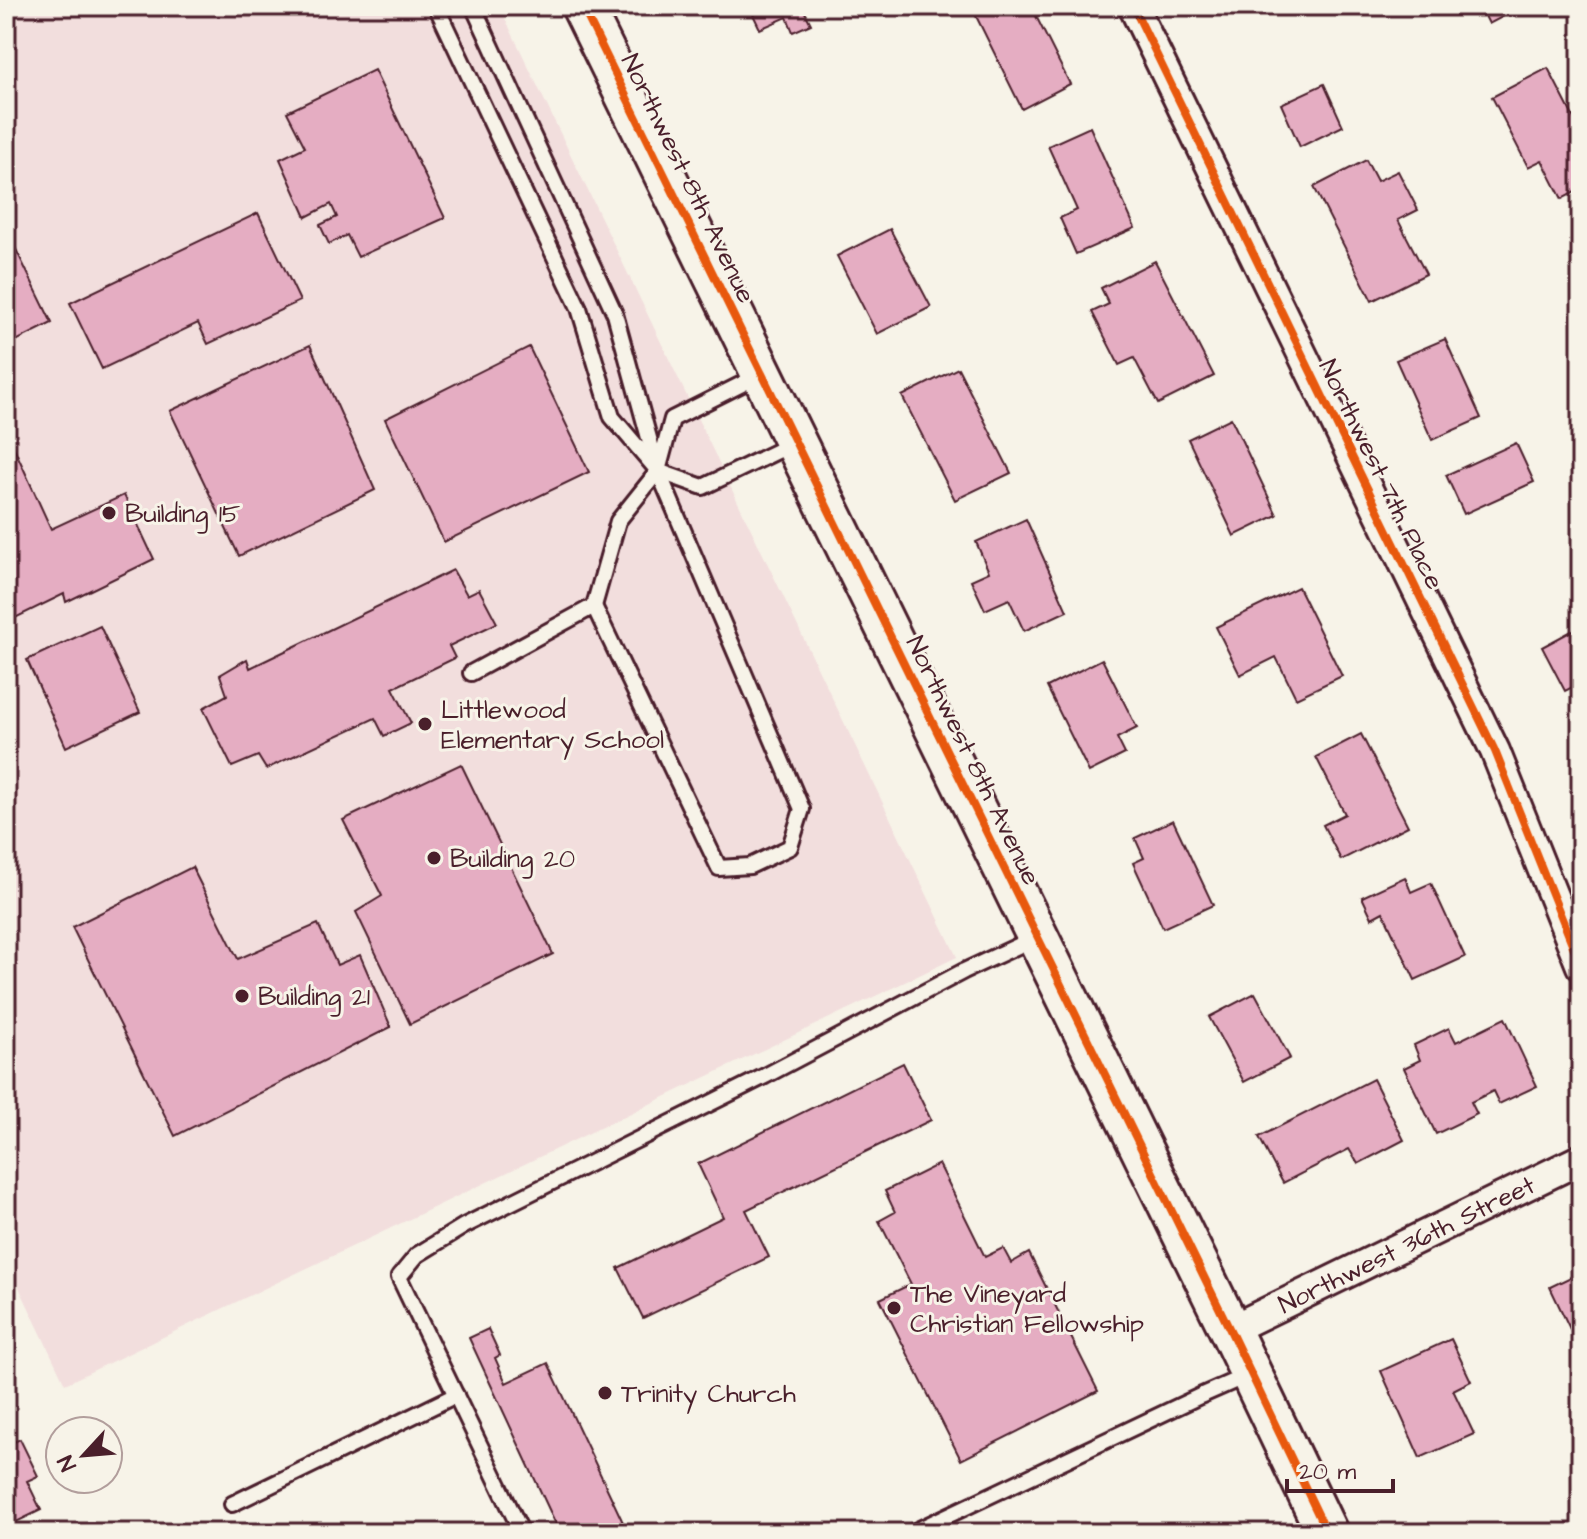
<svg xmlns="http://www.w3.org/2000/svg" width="1587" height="1539" font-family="'Architects Daughter',sans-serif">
<rect width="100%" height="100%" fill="#f7f3e8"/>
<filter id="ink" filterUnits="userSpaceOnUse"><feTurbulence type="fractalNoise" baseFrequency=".0125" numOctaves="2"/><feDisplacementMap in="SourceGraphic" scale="16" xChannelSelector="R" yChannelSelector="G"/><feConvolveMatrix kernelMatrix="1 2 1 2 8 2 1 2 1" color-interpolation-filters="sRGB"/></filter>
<g filter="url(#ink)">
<path fill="#f2dedd" d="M6,6H499L957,957L65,1384L6,1260Z"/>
<g fill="#e5adc2" stroke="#4a1f2b" stroke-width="2">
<path d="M749,6H802L811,24L793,32L787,17L760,29Z"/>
<path d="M971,6H1031L1070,84L1022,109Z"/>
<path d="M1480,6H1523L1489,24Z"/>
<path d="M1548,68L1581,132V189L1562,199L1542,160L1528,167L1492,97Z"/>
<path d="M374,70L445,218L358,257L347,235L329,244L320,225L337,217L331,204L306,217L280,159L305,147L287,112Z"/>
<path d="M1324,84L1343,126L1300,147L1281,104Z"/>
<path d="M1090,127L1135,228L1076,254L1060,218L1077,210L1048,146Z"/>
<path d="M1366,160L1377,181L1398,171L1418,210L1398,220L1426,274L1372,301L1314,187Z"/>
<path d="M258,213L300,301L208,344L198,323L102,369L70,303Z"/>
<path d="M6,229L52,323L6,346Z"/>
<path d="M890,229L931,307L877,334L837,256Z"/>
<path d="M1155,261L1214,376L1158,404L1134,358L1119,365L1092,312L1109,304L1101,288Z"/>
<path d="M1445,339L1481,418L1432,440L1396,360Z"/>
<path d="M310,345L375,490L239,556L170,411Z"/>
<path d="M529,347L589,472L444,542L385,419Z"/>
<path d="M958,368L1011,473L955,500L902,396Z"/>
<path d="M1231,418L1277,515L1234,536L1188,439Z"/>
<path d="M6,430L51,529L124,495L154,559L66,602L64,594L9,621L6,615Z"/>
<path d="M1516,443L1534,482L1464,514L1446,475Z"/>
<path d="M1026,519L1067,611L1024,631L1009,599L985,610L971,580L989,572L976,542Z"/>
<path d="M453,570L467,595L479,589L497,623L449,646L455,658L393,688L411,723L384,736L375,718L266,769L258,756L232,767L203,708L227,695L220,675L247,659L250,668Z"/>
<path d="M1298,587L1342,676L1296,698L1276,657L1240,675L1216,627Z"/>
<path d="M100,626L140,712L66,747L27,660Z"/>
<path d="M1581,626V683L1565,691L1542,647Z"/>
<path d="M1102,659L1137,728L1117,738L1125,754L1089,772L1047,687Z"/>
<path d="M1361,734L1408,826L1341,860L1323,825L1345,814L1316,757Z"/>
<path d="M461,764L553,954L410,1024L356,912L382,896L343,820Z"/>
<path d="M1173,820L1213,905L1163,928L1133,863L1144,858L1135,838Z"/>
<path d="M192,867L238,959L318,924L337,965L360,955L391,1027L175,1136L72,927Z"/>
<path d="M1405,877L1411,892L1431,883L1465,957L1415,980L1383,912L1372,918L1362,897Z"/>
<path d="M1255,993L1290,1058L1244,1082L1209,1017Z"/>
<path d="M1505,1018L1537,1086L1499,1104L1493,1091L1471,1102L1477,1114L1436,1134L1404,1068L1420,1060L1414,1045L1449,1028L1456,1042Z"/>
<path d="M903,1063L931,1120L746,1210L769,1257L643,1318L618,1268L723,1217L698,1164Z"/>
<path d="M1373,1079L1404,1140L1358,1164L1349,1149L1283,1183L1259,1137Z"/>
<path d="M939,1164L985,1257L1003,1248L1011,1263L1029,1253L1098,1391L961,1460L880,1299L911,1284L879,1221L895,1212L885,1191Z"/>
<path d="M1581,1272V1352L1550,1287Z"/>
<path d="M488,1329L500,1355L495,1358L506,1383L548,1363L628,1533H560L469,1338Z"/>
<path d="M1451,1339L1471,1381L1453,1390L1474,1434L1420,1458L1381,1371Z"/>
<path d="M6,1436L10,1444L20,1439L38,1476L27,1481L41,1510L6,1527Z"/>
</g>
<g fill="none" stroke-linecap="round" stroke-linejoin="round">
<defs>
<g id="lane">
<path d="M436,6L579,308L612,417L658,471L703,487L794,443"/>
<path d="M473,6L615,314L658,471L802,809L790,847L750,866L719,868L594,606"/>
<path d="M471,673L594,606L618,521L658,471L672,419L758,376"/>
<path d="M232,1504L456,1395"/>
<path d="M522,1533L399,1277L417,1255L464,1226L765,1076L964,971L1035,938"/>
<path d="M911,1533L1200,1396L1250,1374"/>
</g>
<g id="street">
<path d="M1133,6L1495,751L1581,966"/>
<path id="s1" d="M1230,1330L1581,1159"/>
</g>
<path id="secondary" d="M582,6L1230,1330L1327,1533"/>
</defs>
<use href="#lane" stroke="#4a1f2b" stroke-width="20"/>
<use href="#street" stroke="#4a1f2b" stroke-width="34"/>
<use href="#secondary" stroke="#4a1f2b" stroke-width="46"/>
<use href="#lane" stroke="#f7f3e8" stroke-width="14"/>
<use href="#street" stroke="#f7f3e8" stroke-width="28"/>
<use href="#secondary" stroke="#f7f3e8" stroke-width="40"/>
<defs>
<g id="cycleway">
<path d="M582,6L1230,1330L1327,1533"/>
<path d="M1133,6L1495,751L1581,966"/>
</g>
</defs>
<use href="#cycleway" stroke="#f7f3e8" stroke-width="13"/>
<use href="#cycleway" stroke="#e8590c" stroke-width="8"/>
</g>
</g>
<g fill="#4a1f2b" stroke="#f7f3e8" stroke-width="3">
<circle cx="109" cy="513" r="8"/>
<circle cx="425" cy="724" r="8"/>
<circle cx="434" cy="858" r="8"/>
<circle cx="242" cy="996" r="8"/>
<circle cx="894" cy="1308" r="8"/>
<circle cx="605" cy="1393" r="8"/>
</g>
<g text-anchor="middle" stroke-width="6" stroke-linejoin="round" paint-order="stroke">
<g font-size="26" fill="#4a1f2b" stroke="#f7f3e8">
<text transform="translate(689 178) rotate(64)" y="9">Northwest 8th Avenue</text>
<text transform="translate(1382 474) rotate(64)" y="9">Northwest 7th Place</text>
<text transform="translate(974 760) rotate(64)" y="9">Northwest 8th Avenue</text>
<text dy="9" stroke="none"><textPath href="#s1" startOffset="196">Northwest 36th Street</textPath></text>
</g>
<g font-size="26" fill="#4a1f2b" stroke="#f7f3e8" text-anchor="start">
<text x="125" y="522">Building 15</text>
<text x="441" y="718">Littlewood<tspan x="441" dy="30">Elementary School</tspan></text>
<text x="450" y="867">Building 20</text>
<text x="258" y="1005">Building 21</text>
<text x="910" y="1302">The Vineyard<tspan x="910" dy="30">Christian Fellowship</tspan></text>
<text x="621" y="1402">Trinity Church</text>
</g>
</g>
<rect width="1587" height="1539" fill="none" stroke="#f7f3e8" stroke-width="32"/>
<rect x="16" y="16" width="1555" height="1507" fill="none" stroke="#4a1f2b" stroke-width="3" filter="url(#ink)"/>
<g transform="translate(84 1455) rotate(244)"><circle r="38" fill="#f7f3e8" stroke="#b29e9c" stroke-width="2"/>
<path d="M0-6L14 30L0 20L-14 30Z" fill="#4a1f2b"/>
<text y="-12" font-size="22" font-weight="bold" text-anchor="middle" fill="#4a1f2b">N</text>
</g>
<path d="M1287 1479v12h106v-12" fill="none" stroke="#4a1f2b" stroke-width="4"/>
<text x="1299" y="1479" font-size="24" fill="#4a1f2b" stroke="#f7f3e8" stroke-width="6" paint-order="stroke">20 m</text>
</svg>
